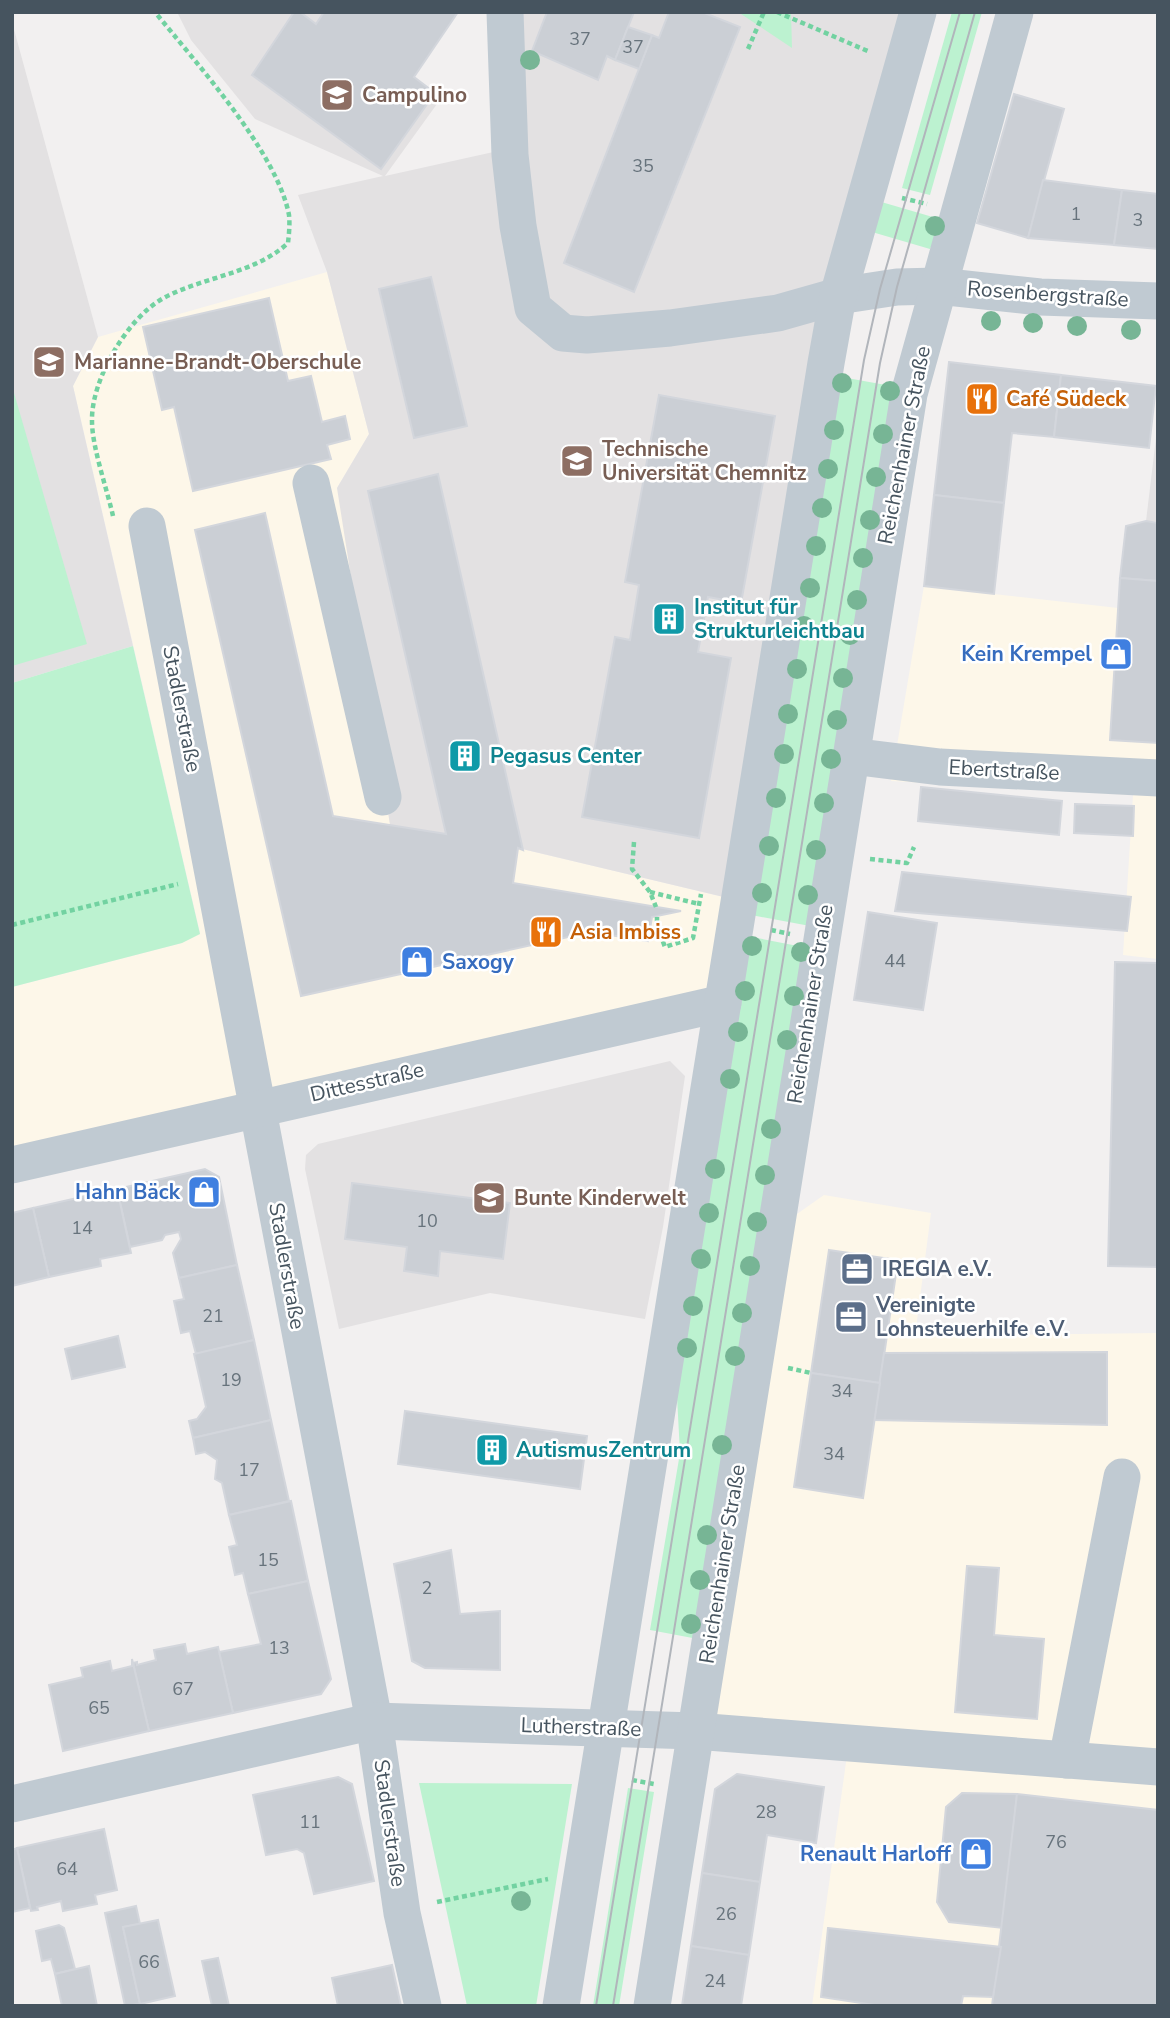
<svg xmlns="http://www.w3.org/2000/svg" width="1170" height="2018" font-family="'Nunito Sans',sans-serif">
<rect width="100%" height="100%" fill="#f2f0f0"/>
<g fill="#fdf7e9">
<path d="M327,272L369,434L337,488L518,848L732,899L703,1008L12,1165V987L182,943L200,933L73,386L98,337Z"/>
<path d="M1146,521L1158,522V959L1123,955L1133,795L891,781L924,586L1118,608L1126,526Z"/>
<path d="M824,1195L931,1213L915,1336L1158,1333V2006H812L848,1748L695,1731L787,1221Z"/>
</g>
<g fill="#e3e1e2">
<path d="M177,12H458L414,77L442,97L385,176L498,151V12H909L732,899L518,848L390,825L337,488L369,434L327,272L298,195L383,176L255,119L191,40Z"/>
<path d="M12,22L98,337L73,386L133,646L12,683Z"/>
<path d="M1158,421V522L1146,521Z"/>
<path d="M670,1061L685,1076L663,1227L645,1319L490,1293L339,1329L305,1169L306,1155L318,1144Z"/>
</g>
<g fill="#bcf2d0">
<path d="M738,12H791L792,48Z"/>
<path d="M952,12H982L930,195L902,188Z"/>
<path d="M878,201L943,220L930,249L872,232Z"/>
<path d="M836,376L897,387L810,926L751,915Z"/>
<path d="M12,386L87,644L12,666Z"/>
<path d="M133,646L200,934L182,943L12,987V683Z"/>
<path d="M747,936L808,948L698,1639L650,1630L680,1453L676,1378Z"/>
<path d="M419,1783L572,1784L536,2006H467Z"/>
<path d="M628,1788L654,1792L619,2006H593Z"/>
</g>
<g fill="#cbcfd5" stroke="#d3d6dc" stroke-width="2">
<path d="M294,12H300L316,24L324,12H458L414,77L435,93L381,169L252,75Z"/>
<path d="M547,12H634L615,60L607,56L598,80L532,51Z"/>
<path d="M669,12H702L740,27L634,292L564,263L652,35L659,38Z"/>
<path d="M628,27L652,35L639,69L615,60Z"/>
<path d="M1014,94L1064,109L1028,238L977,223Z"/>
<path d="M1043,180L1122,190L1114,245L1028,238Z"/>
<path d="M1122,190L1158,194V249L1114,245Z"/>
<path d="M431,277L467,426L414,438L379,289Z"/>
<path d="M269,298L288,381L311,376L322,422L345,416L350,439L327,445L331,459L193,491L174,407L162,410L143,327Z"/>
<path d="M949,362L1061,375L1054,437L1012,433L1004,503L934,495Z"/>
<path d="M1061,375L1156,386L1149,448L1054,437Z"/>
<path d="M659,395L775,416L741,603L708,597L698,652L731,658L699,838L582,817L615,637L630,640L639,585L625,582Z"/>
<path d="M438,474L523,850L518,848L513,883L681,911L652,917L648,941L591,932L301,996L195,530L265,513L333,816L446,834L368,491Z"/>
<path d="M934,495L1004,503L994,594L924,586Z"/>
<path d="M1146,521L1158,523V581L1120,578L1126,526Z"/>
<path d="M1120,578L1158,581V743L1110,740Z"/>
<path d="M921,787L1062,801L1059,835L918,821Z"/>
<path d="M1075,804L1134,806L1133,836L1074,833Z"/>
<path d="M902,872L1131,897L1127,931L895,911Z"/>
<path d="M868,912L937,923L923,1010L854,1000Z"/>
<path d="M1115,962L1158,963V1267L1108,1266Z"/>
<path d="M205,1169L219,1177L237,1265L179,1278L173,1253L181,1239L179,1232L165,1235L162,1240L130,1247L117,1189Z"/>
<path d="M352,1183L510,1203L503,1259L440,1251L438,1276L404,1271L407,1247L345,1239Z"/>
<path d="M117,1189L131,1253L100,1259L101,1266L49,1277L33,1208Z"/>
<path d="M33,1208L49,1277L12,1286V1213Z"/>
<path d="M829,1250L898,1260L880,1383L811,1373Z"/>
<path d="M237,1265L254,1340L196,1354L190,1331L181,1333L174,1301L184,1299L179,1278Z"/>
<path d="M118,1336L125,1367L72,1379L65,1349Z"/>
<path d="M254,1340L271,1420L193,1438L189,1421L197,1419L206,1407L194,1354Z"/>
<path d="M1107,1352V1425L874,1420L884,1353Z"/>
<path d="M811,1373L880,1383L863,1498L794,1487Z"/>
<path d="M405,1411L587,1436L580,1489L398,1464Z"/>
<path d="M271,1420L289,1501L229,1515L222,1483L215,1479L217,1460L205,1452L196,1454L193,1438Z"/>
<path d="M291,1501L308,1581L248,1594L243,1573L235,1575L229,1547L237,1545L229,1515Z"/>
<path d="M451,1550L460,1614L500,1611V1670L425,1668L412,1661L394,1564Z"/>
<path d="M967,1566L999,1568L994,1635L1044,1639L1037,1719L955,1712Z"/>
<path d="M308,1581L331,1679L321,1694L233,1713L219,1652L261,1644L248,1594Z"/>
<path d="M185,1644L187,1654L218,1647L233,1713L149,1731L133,1663L137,1662V1665L156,1660L154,1650Z"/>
<path d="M132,1659L149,1731L63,1751L49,1685L83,1677L81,1668L110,1661L112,1671L132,1666Z"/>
<path d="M737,1774L824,1787L816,1843L767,1835L760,1882L702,1873L715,1789Z"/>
<path d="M338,1777L352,1784L374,1881L314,1894L304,1853L297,1849L266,1855L253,1795Z"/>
<path d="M962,1793L1017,1794L1003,1928L949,1922L937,1902L946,1807Z"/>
<path d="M1017,1794L1158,1810V2006H992Z"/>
<path d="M104,1829L117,1890L95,1895L97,1904L63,1911L61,1901L37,1907L38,1910L31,1911L17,1848Z"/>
<path d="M17,1848L30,1908L12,1912V1850Z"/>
<path d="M702,1873L760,1882L749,1955L691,1946Z"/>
<path d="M136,1906L140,1924L123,1927L140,2004L125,2006L105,1913Z"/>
<path d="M158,1920L175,1996L140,2004L123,1927Z"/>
<path d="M59,1925L64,1928L75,1969L55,1974L51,1959L42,1961L36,1931Z"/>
<path d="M828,1928L1001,1947L993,1997L963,1996L961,2006H881L821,1997Z"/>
<path d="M691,1946L749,1955L741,2006H682Z"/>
<path d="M218,1958L229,2006H212L202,1961Z"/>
<path d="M392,1965L401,2006H338L332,1978Z"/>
<path d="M89,1966L97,2006H62L55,1974Z"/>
</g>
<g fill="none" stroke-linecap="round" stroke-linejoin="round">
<g stroke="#72d2a1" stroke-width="4.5" stroke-dasharray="5 3.5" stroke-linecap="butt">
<path d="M777,12L870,52"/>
<path d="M748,49L764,12"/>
<path d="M902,198L927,204"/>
<path d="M113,516C107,489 92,447 92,421C91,380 127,319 162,299C203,276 253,275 288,243C289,234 290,224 289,215C277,152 196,63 155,12"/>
<path d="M634,842L632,869L650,892L656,907"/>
<path d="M870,859L907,863L914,847"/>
<path d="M650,892L699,904"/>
<path d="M657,917V926L665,947L693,938L701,894"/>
<path d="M12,925L178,884"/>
<path d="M771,930L790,934"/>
<path d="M788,1368L811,1373"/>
<path d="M632,1780L654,1784"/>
<path d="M437,1902L548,1879"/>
</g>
<g stroke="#c0cad2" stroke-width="37">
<path d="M505,12L510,155L518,226L533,308L563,333L587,335L670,328L778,313L838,296L897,287L938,286L1040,297L1158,301"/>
<path d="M311,483L383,797"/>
<path d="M147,526L374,1721L402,1913L423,2006"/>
<path d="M851,756L940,767L1158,778"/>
<path d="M12,1165L723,1003"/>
<path d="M1067,1760L1122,1477"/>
<path d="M12,1804L374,1721L695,1731L1158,1767"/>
<path d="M561,2006L826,363L838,296L918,12"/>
<path d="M652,2006L909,394L1015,12"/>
</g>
<g stroke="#b1b5bb" stroke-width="2">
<path d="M596,2006L864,360L880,289L960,12"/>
<path d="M613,2006L880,363L897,287L975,12"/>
</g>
</g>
<g fill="#77b595">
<circle cx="530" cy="60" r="10"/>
<circle cx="935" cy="226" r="10"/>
<circle cx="991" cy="321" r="10"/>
<circle cx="1033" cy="323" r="10"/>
<circle cx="1077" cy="326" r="10"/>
<circle cx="1131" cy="330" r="10"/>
<circle cx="842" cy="383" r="10"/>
<circle cx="890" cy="391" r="10"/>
<circle cx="834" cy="430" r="10"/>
<circle cx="883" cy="434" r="10"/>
<circle cx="828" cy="469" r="10"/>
<circle cx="876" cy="477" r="10"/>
<circle cx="822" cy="508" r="10"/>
<circle cx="870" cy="520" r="10"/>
<circle cx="816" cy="546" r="10"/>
<circle cx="863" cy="558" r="10"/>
<circle cx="810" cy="588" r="10"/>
<circle cx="857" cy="600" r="10"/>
<circle cx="804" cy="626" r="10"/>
<circle cx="850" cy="635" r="10"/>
<circle cx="797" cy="669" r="10"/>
<circle cx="843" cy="678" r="10"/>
<circle cx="788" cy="714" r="10"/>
<circle cx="837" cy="720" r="10"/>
<circle cx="784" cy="754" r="10"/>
<circle cx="831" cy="759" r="10"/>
<circle cx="776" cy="798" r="10"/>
<circle cx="824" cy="803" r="10"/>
<circle cx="769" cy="846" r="10"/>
<circle cx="816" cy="850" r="10"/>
<circle cx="762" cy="893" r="10"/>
<circle cx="808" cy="895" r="10"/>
<circle cx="752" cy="946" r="10"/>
<circle cx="801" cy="952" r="10"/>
<circle cx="745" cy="991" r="10"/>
<circle cx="794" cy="996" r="10"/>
<circle cx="738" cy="1032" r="10"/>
<circle cx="787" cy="1040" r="10"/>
<circle cx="730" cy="1079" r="10"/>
<circle cx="771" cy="1129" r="10"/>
<circle cx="715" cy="1169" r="10"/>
<circle cx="765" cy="1175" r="10"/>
<circle cx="709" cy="1213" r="10"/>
<circle cx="757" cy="1222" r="10"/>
<circle cx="701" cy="1259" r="10"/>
<circle cx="750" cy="1266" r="10"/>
<circle cx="693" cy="1306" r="10"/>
<circle cx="742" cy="1313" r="10"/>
<circle cx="687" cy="1348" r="10"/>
<circle cx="735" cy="1356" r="10"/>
<circle cx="722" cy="1445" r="10"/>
<circle cx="707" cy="1535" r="10"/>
<circle cx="700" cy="1580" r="10"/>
<circle cx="691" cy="1624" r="10"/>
<circle cx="521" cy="1901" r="10"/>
</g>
<defs>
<symbol id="school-square" viewBox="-11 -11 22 22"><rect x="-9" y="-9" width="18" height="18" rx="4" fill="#8d6e63" stroke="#fff"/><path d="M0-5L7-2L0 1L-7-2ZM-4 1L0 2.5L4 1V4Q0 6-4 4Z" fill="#fff"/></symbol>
<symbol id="restaurant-square" viewBox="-11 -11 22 22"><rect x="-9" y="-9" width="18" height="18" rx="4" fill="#e8710a" stroke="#fff"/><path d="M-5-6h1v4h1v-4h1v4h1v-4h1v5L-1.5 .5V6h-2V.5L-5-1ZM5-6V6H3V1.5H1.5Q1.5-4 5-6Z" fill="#fff"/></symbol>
<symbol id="university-square" viewBox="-11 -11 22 22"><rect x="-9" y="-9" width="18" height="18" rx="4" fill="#8d6e63" stroke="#fff"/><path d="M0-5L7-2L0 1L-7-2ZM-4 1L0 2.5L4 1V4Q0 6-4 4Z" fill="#fff"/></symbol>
<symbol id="building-square" viewBox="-11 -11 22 22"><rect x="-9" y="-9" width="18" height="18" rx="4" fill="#0f9aa8" stroke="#fff"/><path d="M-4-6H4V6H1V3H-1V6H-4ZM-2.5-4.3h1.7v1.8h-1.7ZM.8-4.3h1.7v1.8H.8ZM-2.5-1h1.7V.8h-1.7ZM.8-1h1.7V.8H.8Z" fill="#fff"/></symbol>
<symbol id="shop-square" viewBox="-11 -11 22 22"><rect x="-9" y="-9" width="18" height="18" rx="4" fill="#3f7fe0" stroke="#fff"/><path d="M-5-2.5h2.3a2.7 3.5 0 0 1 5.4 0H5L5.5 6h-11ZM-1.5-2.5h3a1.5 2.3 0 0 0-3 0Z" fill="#fff"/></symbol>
<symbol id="office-square" viewBox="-11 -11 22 22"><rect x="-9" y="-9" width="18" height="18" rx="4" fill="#5c6f8a" stroke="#fff"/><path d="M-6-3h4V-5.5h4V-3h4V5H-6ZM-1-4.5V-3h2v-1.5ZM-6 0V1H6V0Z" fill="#fff"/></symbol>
</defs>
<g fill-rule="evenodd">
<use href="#school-square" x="318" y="76" width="38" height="38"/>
<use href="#school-square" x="30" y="343" width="38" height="38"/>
<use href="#restaurant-square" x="963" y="380" width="38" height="38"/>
<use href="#university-square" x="558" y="442" width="38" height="38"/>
<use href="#building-square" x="650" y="600" width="38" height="38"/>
<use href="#shop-square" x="1097" y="635" width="38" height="38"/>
<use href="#building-square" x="446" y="737" width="38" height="38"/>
<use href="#restaurant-square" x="527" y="913" width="38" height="38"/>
<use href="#shop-square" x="398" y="943" width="38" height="38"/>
<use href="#shop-square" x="185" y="1173" width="38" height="38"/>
<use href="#school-square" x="470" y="1179" width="38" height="38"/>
<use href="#office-square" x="838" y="1250" width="38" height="38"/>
<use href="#office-square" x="832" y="1298" width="38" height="38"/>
<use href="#building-square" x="473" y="1431" width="38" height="38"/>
<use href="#shop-square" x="957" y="1835" width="38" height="38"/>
</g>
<g text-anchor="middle" stroke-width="5" stroke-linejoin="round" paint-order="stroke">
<g font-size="18" fill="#67737c">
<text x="580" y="45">37</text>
<text x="633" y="53">37</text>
<text x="643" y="172">35</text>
<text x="1076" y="220">1</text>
<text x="1138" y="226">3</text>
<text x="895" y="967">44</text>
<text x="427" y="1227">10</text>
<text x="82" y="1234">14</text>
<text x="213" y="1322">21</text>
<text x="231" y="1386">19</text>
<text x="842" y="1397">34</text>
<text x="834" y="1460">34</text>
<text x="249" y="1476">17</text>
<text x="268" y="1566">15</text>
<text x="427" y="1594">2</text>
<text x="279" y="1654">13</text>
<text x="183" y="1695">67</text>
<text x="99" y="1714">65</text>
<text x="766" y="1818">28</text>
<text x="310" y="1828">11</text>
<text x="1056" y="1848">76</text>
<text x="67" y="1875">64</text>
<text x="726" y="1920">26</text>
<text x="149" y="1968">66</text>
<text x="715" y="1987">24</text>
</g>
<g font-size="21" font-weight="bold" fill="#785e54" stroke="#fff" text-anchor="start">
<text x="362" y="102">Campulino</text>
<text x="74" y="369">Marianne-Brandt-Oberschule</text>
<text x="602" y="456">Technische<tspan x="602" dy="24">Universität Chemnitz</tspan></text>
<text x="514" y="1205">Bunte Kinderwelt</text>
</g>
<g font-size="21" fill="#46545f" stroke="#fff">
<text transform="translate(1048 294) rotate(4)" y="7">Rosenbergstraße</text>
<text transform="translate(904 445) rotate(-79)" y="7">Reichenhainer Straße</text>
<text transform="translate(182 709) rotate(79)" y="7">Stadlerstraße</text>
<text transform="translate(1004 770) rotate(3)" y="7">Ebertstraße</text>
<text transform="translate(810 1004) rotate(-81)" y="7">Reichenhainer Straße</text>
<text transform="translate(367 1082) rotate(-13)" y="7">Dittesstraße</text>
<text transform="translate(287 1266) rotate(80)" y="7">Stadlerstraße</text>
<text transform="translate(722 1564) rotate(-81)" y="7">Reichenhainer Straße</text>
<text transform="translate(581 1727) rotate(2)" y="7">Lutherstraße</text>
<text transform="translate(390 1823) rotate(82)" y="7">Stadlerstraße</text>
</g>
<g font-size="21" font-weight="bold" fill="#c56008" stroke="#fff" text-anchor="start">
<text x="1006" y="406">Café Südeck</text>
<text x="570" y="939">Asia Imbiss</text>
</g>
<g font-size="21" font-weight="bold" fill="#0d838f" stroke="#fff" text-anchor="start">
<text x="694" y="614">Institut für<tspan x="694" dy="24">Strukturleichtbau</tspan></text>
<text x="490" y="763">Pegasus Center</text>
<text x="516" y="1457">AutismusZentrum</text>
</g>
<g font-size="21" font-weight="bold" fill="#366cbe" stroke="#fff" text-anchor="end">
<text x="1092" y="661">Kein Krempel</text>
<text x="442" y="969" text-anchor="start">Saxogy</text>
<text x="180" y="1199">Hahn Bäck</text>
<text x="951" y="1861">Renault Harloff</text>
</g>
<g font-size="21" font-weight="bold" fill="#4e5e75" stroke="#fff" text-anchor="start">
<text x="882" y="1276">IREGIA e.V.</text>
<text x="876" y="1312">Vereinigte<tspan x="876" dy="24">Lohnsteuerhilfe e.V.</tspan></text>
</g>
</g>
<rect width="1170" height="2018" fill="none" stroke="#46545f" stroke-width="28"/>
</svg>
